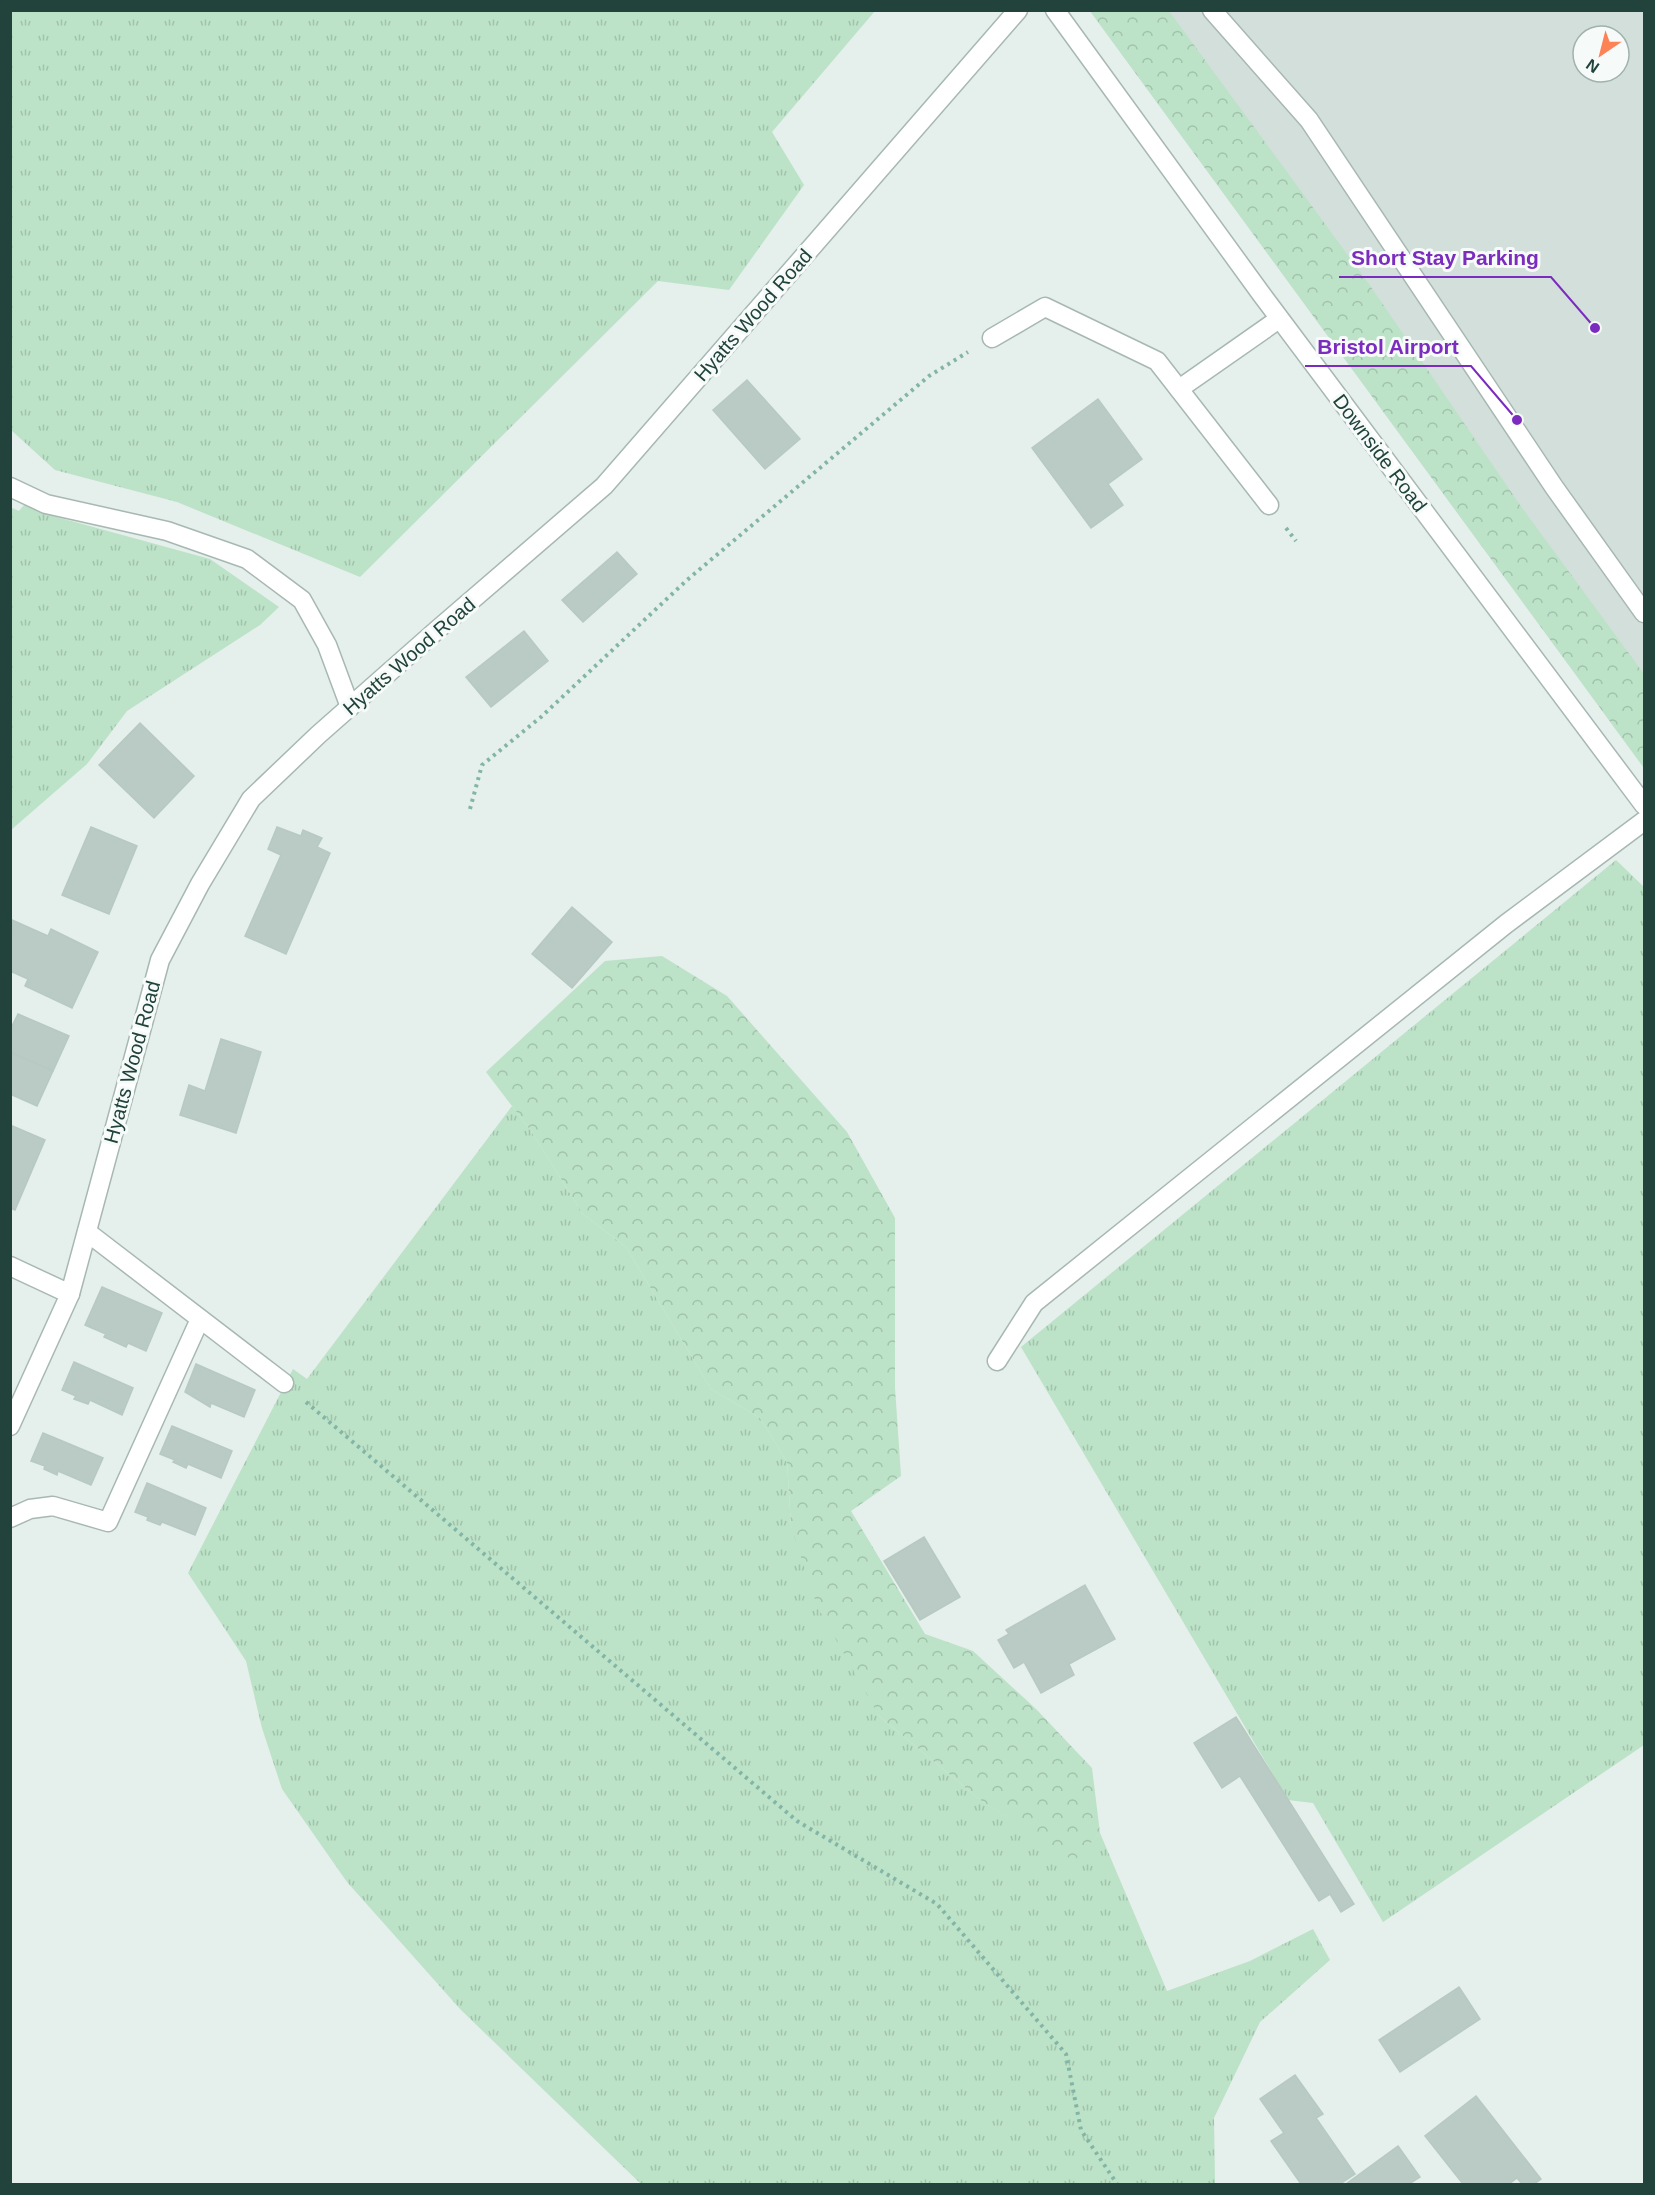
<svg xmlns="http://www.w3.org/2000/svg" width="1655" height="2195" font-family="Arial,sans-serif">
<defs>
<pattern id="grass-tufts" width="24" height="20" patternUnits="userSpaceOnUse" patternTransform="scale(1.5)"><rect width="24" height="20" fill="#bce2c7"/><path d="M3 7l-1-3M5 7V3M7 7l1-3M15 17l-1-3M17 17v-4M19 17l1-3" fill="none" stroke="#a1c3ac"/></pattern>
<pattern id="forest-crowns" width="20" height="18" patternUnits="userSpaceOnUse" patternTransform="scale(1.5)"><rect width="20" height="18" fill="#bce2c7"/><path d="M2 6a3 3 0 1 1 6 0M12 15a3 3 0 1 1 6 0" fill="none" stroke="#a1c3ac"/></pattern>
</defs>
<rect width="100%" height="100%" fill="#e5efeb"/>
<path fill="#d3dfda" fill-rule="evenodd" d="M1090,11H1644V768ZM1583,36H1619V72H1583Z"/>
<g fill="url(#grass-tufts)">
<path d="M11,10H875V11L772,132L804,185L729,290L658,281L360,577L177,502L55,470L11,430Z"/>
<path d="M24,505L53,516L210,559L279,607L260,625L127,711L87,764L11,830L10,507L19,511Z"/>
<path d="M1616,860L1644,887V1745L1383,1922L1313,1803L1288,1800L1021,1347Z"/>
<path d="M512,1106L531,1131L583,1214L626,1247L711,1389L760,1418L787,1462L791,1526L879,1716L979,1799L1074,1860L1100,1833L1167,1991L1250,1961L1313,1929L1330,1960L1260,2022L1214,2118L1215,2184H641L461,2010L347,1882L282,1789L262,1728L246,1661L188,1573L293,1369L307,1379Z"/>
</g>
<g fill="url(#forest-crowns)">
<path d="M1090,11H1169L1369,284L1520,505L1644,674V768Z"/>
<path d="M662,956L727,996L847,1132L895,1218V1388L901,1476L851,1511L925,1634L973,1651L1036,1709L1092,1768L1100,1833L1074,1861L979,1799L879,1716L817,1606L791,1526L787,1462L760,1418L711,1389L626,1247L583,1214L531,1131L486,1072L605,961Z"/>
</g>
<g fill="#bacac4" stroke="#b6cac2" stroke-width="1.5">
<path d="M747,380L800,439L765,469L713,410Z"/>
<path d="M1098,399L1142,459L1108,484L1123,505L1091,528L1032,448Z"/>
<path d="M617,552L637,574L583,622L562,600Z"/>
<path d="M524,631L548,661L491,707L466,677Z"/>
<path d="M140,723L194,776L154,818L99,765Z"/>
<path d="M91,827L137,846L109,914L62,895Z"/>
<path d="M277,827L301,836L303,830L322,838L317,847L330,853L286,954L245,936L281,855L268,849Z"/>
<path d="M572,907L612,942L572,988L532,954Z"/>
<path d="M12,920L48,936L51,929L98,952L72,1008L25,986L28,979L10,971Z"/>
<path d="M18,1014L69,1036L53,1071L10,1052V1030Z"/>
<path d="M221,1039L261,1052L236,1133L180,1115L189,1085L205,1091Z"/>
<path d="M10,1052L53,1071L37,1106L10,1094Z"/>
<path d="M10,1125L45,1140L15,1210L10,1208Z"/>
<path d="M102,1287L162,1313L146,1351L128,1343L126,1347L104,1337L106,1334L85,1325Z"/>
<path d="M74,1362L133,1388L122,1415L90,1400L88,1404L74,1399L76,1396L62,1390Z"/>
<path d="M196,1364L255,1390L244,1417L211,1403L210,1407L185,1392Z"/>
<path d="M172,1426L232,1451L221,1478L188,1464L186,1468L173,1462L175,1460L160,1454Z"/>
<path d="M43,1433L103,1458L91,1485L58,1471L57,1475L44,1469L45,1466L31,1461Z"/>
<path d="M147,1483L206,1508L195,1535L162,1522L160,1525L147,1520L148,1517L135,1512Z"/>
<path d="M924,1537L960,1597L920,1620L884,1561Z"/>
<path d="M1085,1585L1115,1639L1069,1664L1074,1675L1041,1693L1024,1662L1014,1668L998,1640L1009,1634L1006,1630Z"/>
<path d="M1236,1717L1354,1904L1341,1912L1330,1894L1319,1901L1240,1776L1222,1788L1194,1743Z"/>
<path d="M1459,1987L1480,2019L1400,2072L1379,2040Z"/>
<path d="M1295,2075L1323,2114L1316,2118L1355,2174L1340,2184H1301L1271,2141L1284,2133L1260,2099Z"/>
<path d="M1476,2096L1541,2179L1534,2184H1522L1517,2178L1509,2184H1463L1425,2136Z"/>
<path d="M1398,2146L1420,2177L1409,2184H1346Z"/>
</g>
<g fill="none" stroke-linecap="round" stroke-linejoin="round">
<defs>
<g id="service">
<path d="M1212,10L1309,120L1554,487L1644,613"/>
<path d="M992,338L1045,307L1157,361L1269,505"/>
<path d="M1179,389L1279,319"/>
<path d="M10,487L46,504L167,531L247,559L302,600L327,645L350,707"/>
<path d="M87,1232L284,1383"/>
<path d="M997,1361L1034,1303L1506,924L1644,821"/>
<path d="M10,1518L30,1509L53,1506L108,1522L200,1319"/>
</g>
<g id="minor">
<path d="M10,1266L70,1294"/>
<path d="M10,1426L70,1294L160,960L200,884L251,799L318,735L437,630L604,486L1018,10"/>
</g>
<path id="tertiary" d="M1055,10L1262,295L1644,805"/>
</defs>
<use href="#service" stroke="#a7b8b3" stroke-width="21"/>
<use href="#minor" stroke="#a7b8b3" stroke-width="21"/>
<use href="#tertiary" stroke="#a7b8b3" stroke-width="21"/>
<g stroke="#83b5a7" stroke-width="4" stroke-dasharray="3 4.5" stroke-linecap="butt">
<path d="M1286,528L1296,541"/>
<path d="M470,809L482,765L541,717L687,580L929,376L968,352"/>
<path d="M306,1402L797,1821L937,1904L1066,2054L1081,2130L1117,2184"/>
</g>
<use href="#service" stroke="#fff" stroke-width="18"/>
<use href="#minor" stroke="#fff" stroke-width="18"/>
<use href="#tertiary" stroke="#fff" stroke-width="18"/>
</g>
<g text-anchor="middle" stroke-width="6" stroke-linejoin="round" paint-order="stroke">
<g font-size="20" fill="#22433b" stroke="#f6fbf9">
<text transform="translate(753 315) rotate(-49)" y="7">Hyatts Wood Road</text>
<text transform="translate(1380 453) rotate(53)" y="7">Downside Road</text>
<text transform="translate(409 656) rotate(-41)" y="7">Hyatts Wood Road</text>
<text transform="translate(132 1062) rotate(-75)" y="7">Hyatts Wood Road</text>
</g>
</g>
<path fill="none" stroke="#7b2cbf" stroke-width="2" d="M1595 328L1551 277H1339M1517 420L1471 366H1305"/>
<g fill="#7b2cbf" stroke="#f6fbf9" stroke-width="2">
<circle cx="1595" cy="328" r="6"/>
<circle cx="1517" cy="420" r="6"/>
</g>
<g font-size="21" text-anchor="middle" font-weight="bold" fill="#7b2cbf" stroke="#f6fbf9" stroke-width="6" stroke-linejoin="round" paint-order="stroke">
<text x="1445" y="265">Short Stay Parking</text>
<text x="1388" y="354">Bristol Airport</text>
</g>
<rect width="1655" height="2195" fill="none" stroke="#22433b" stroke-width="24"/>
<g transform="translate(1601 54) rotate(215)"><circle r="28" fill="#f6fbf9" stroke="#a1b1ad" stroke-width="1.5"/>
<path d="M0-4.5L10 22L0 15L-10 22Z" fill="#fd8255"/>
<text y="-9" font-size="16" font-weight="bold" text-anchor="middle" fill="#22433b">N</text>
</g>
</svg>
